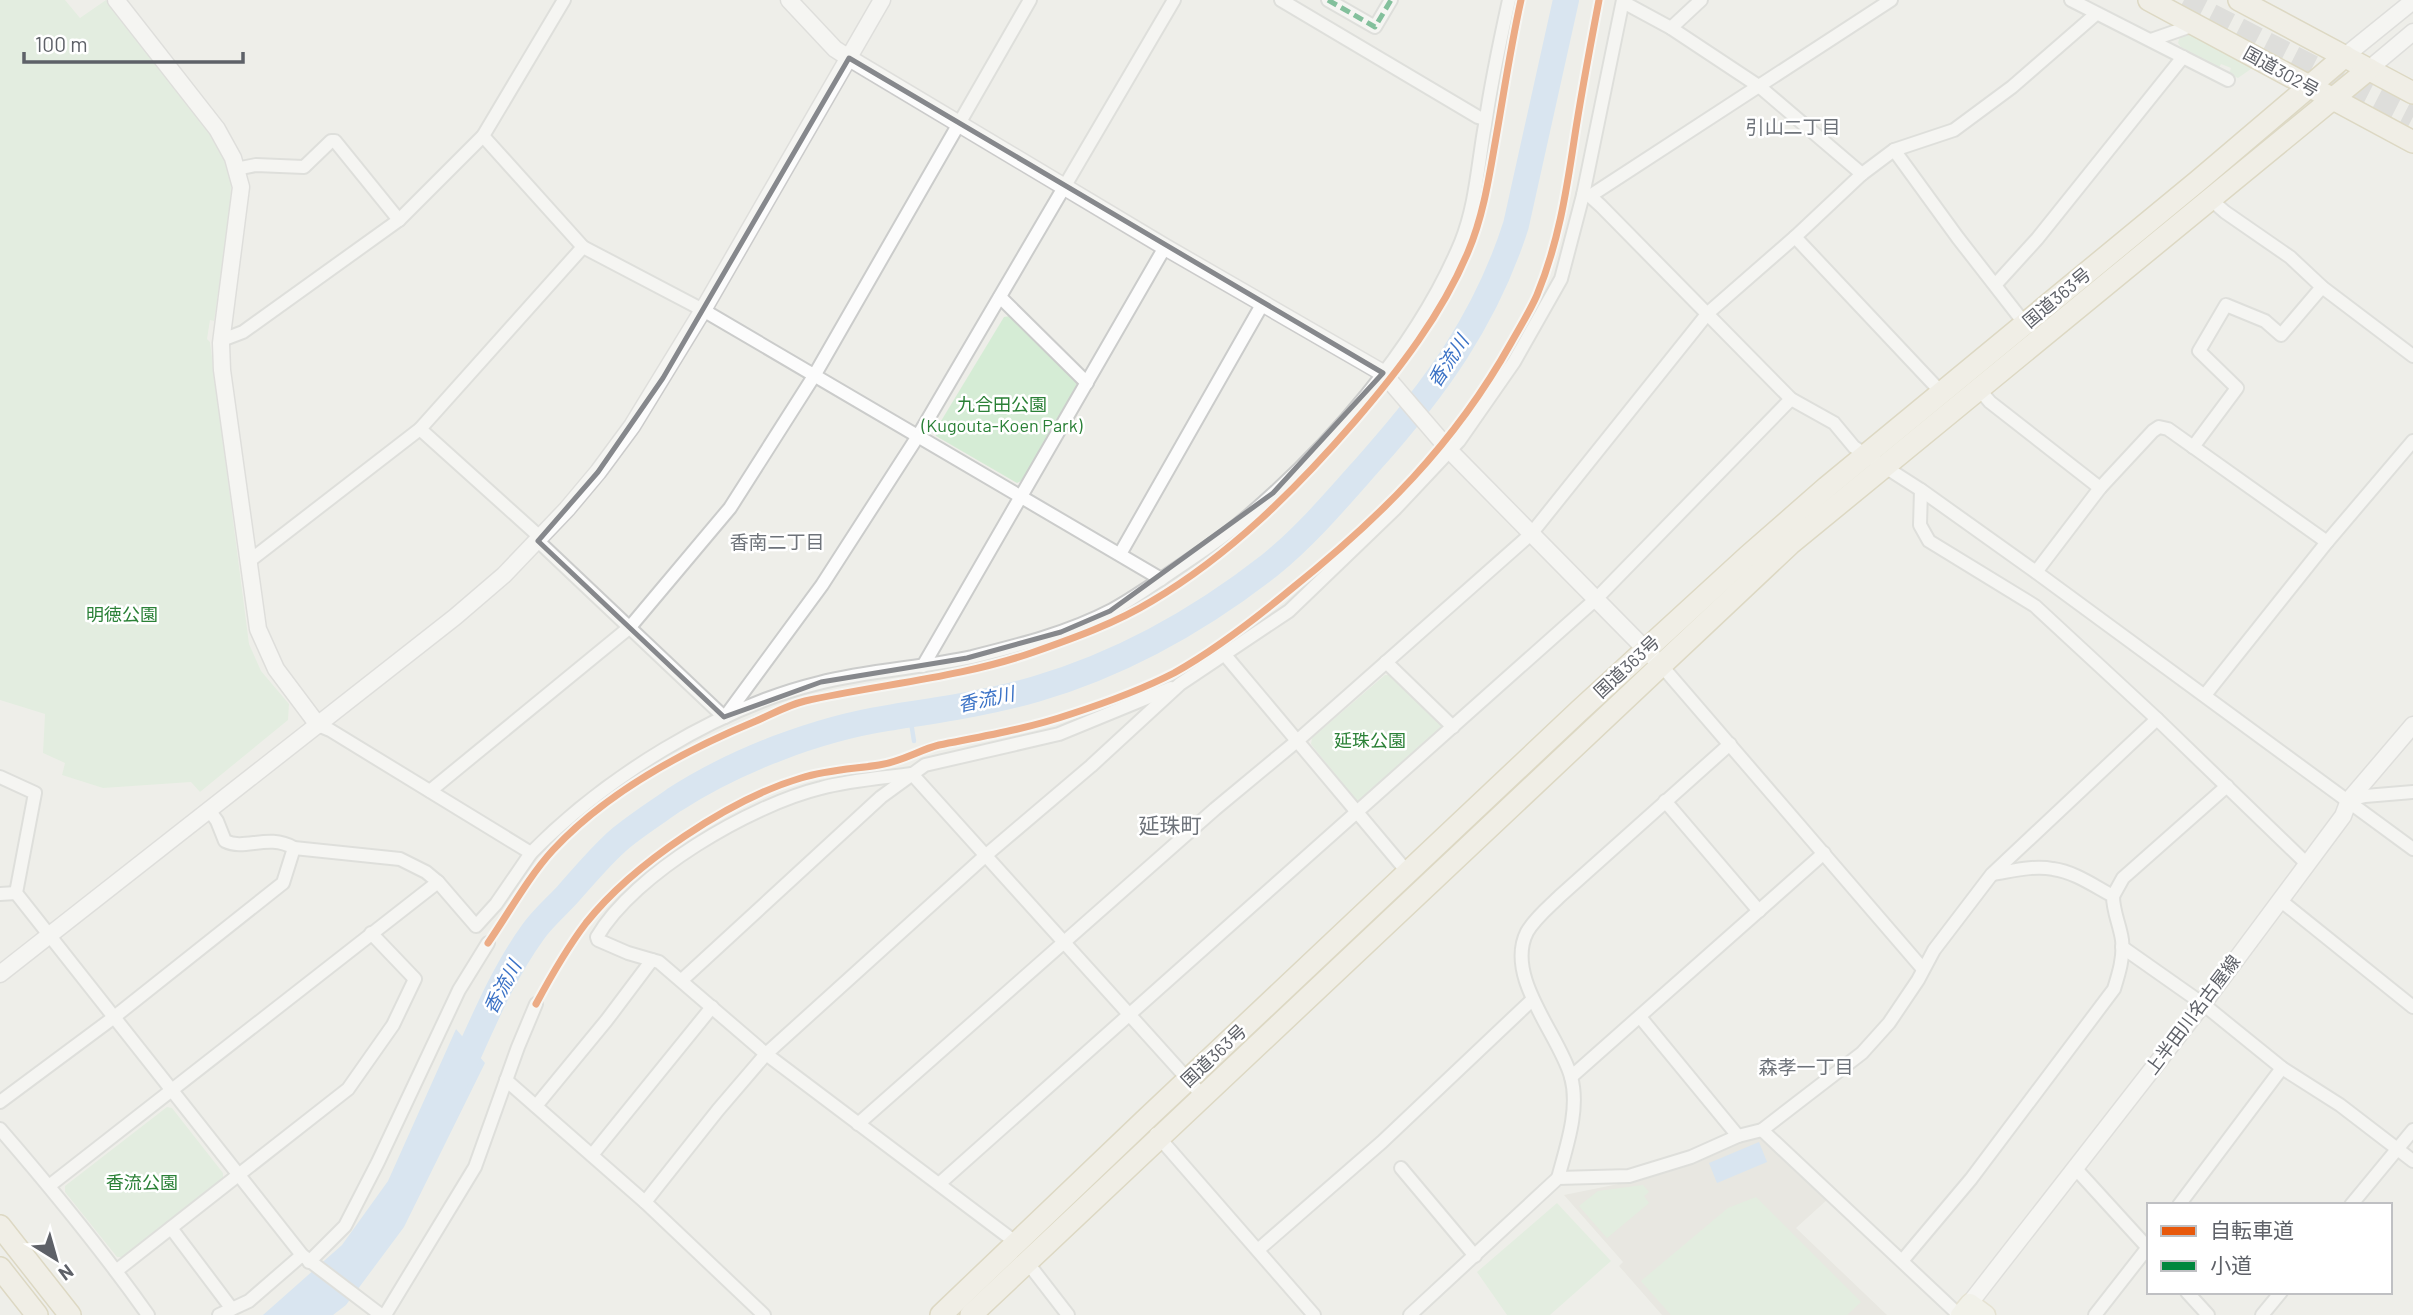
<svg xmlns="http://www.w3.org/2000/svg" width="2413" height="1315" font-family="Barlow,'Noto Sans JP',sans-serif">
<rect width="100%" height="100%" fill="#eeeee9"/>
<path fill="#dfded7" d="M1755,1136L1763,1138L1828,1199L1796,1228L1887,1315H1662L1619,1266L1623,1262L1564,1195L1648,1178Z"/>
<g fill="#d5ecd5">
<path d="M0,0H65L80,18L106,0L193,110L213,137L224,157L231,184L230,210L214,321L210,320L207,339L210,342L249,644L261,671L289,704L288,720L200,792L191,782L103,788L62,775L65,763L43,753L45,714L0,700Z"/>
<path d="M2194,31L2258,64L2238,78L2229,74L2231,68L2221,64L2219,68L2181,47L2178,43L2180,36Z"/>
<path d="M1010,316L1076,378L1077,388L1023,480L1017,483L936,436L935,431L1004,317Z"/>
<path d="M1385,675H1391L1444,724L1442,732L1363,802L1356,801L1311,744L1312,738Z"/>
<path d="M167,1107L172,1108L223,1173V1178L122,1257H117L65,1192V1186Z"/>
<path d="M1643,1185L1649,1192L1644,1196L1649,1203L1607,1238L1579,1206L1598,1191Z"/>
<path d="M1756,1197L1861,1302L1847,1315H1671L1641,1281L1728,1208Z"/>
<path d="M1557,1203L1611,1261L1550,1315H1507L1477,1272Z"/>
</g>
<g fill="#bedaf8">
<path d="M456,1029L485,1063L404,1227L346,1305L333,1315H263L342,1245L388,1181Z"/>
<path d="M1759,1142L1767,1162L1717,1183L1709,1163Z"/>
</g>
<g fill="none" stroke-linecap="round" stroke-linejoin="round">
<path stroke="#bedaf8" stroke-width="4.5" d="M910,716L914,741"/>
<path stroke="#bedaf8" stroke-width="26" d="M457,1079C480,1030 501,976 533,932C542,919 556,907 567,895C584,876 602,854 621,838C638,824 657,812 674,800C734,761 817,729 888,718C937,710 988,703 1036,689C1121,664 1201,619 1270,565C1307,535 1339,497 1370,462C1435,389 1486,319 1516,225L1566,0"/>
<path stroke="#cacbc9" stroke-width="21" stroke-dasharray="21 10" stroke-linecap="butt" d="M2184,0L2413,117"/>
<defs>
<g id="street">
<path d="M1281,0L1478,117L1485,119"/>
<path d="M1328,0L1375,27L1391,0"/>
<path d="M2071,0L2228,80"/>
<path d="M1623,2L1671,28L1760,87L1862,174"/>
<path d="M1671,28L1701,0"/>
<path d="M2151,40L2194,25"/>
<path d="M483,136L583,247L703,310L1161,579"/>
<path d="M1894,150L1958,238L2025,324"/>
<path d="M236,169L256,165L304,167L331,141H335L399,220"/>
<path d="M1583,195L1590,196L1601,206L1791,399L1834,423L1854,447L1921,490L2036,572L2413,849"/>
<path d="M1590,196L1891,0"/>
<path d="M2209,198L2225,212L2290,257L2322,287L2413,356"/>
<path d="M1795,237L1941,392"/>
<path d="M1996,284L2037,239L2183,57"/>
<path d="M1000,297L1087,383"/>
<path d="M222,340L243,332L399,220L483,136L564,0"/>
<path d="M1978,388L1990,402L2100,488"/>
<path d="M420,429L541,538"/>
<path d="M2193,447L2237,388L2199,351L2226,305L2265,321L2281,335L2322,287"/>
<path d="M1921,490L1920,525L1929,541L2035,606L2157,719L2307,864"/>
<path d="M538,541L724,717"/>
<path d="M1120,554L1263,303"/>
<path d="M248,562L420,429L583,247"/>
<path d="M2036,572L2100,488L2153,431L2159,427L2168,429L2327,542"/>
<path d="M1225,655L1409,874"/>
<path d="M1386,662L1453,727"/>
<path d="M1661,665L1923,969"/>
<path d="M923,666L1165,247"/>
<path d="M2205,695L2327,542L2413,441"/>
<path d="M725,717L822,585L918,436L1174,0"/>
<path d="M318,725L330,730L531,853L496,904L476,926L438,882"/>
<path d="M912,774C882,778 851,780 821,788C751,805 634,873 597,937L598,940L628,953L659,962L766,1054L1018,1244"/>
<path d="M912,774L1202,1095"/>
<path d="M0,777L35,793L16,893L302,1255L381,1315"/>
<path d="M430,791L630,627L730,508L814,376L1030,0"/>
<path d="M2349,800L2365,796L2413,792"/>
<path d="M1665,801L1759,911"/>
<path d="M531,853C605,778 716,708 819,683C869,670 922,668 972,657C1020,645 1068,633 1112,610C1129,601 1144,590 1160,580C1187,561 1215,544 1240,523C1328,449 1417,348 1461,242C1476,205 1478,163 1485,125C1491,83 1500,41 1509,0"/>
<path d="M0,894L16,893"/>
<path d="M2113,896L2123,878L2227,786"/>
<path d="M2280,900L2413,1007"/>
<path d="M2122,947L2203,1004L2282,1068L2340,1105L2413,1161"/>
<path d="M682,980L881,797L925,765L1059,734L1171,688"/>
<path d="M1640,1017L1738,1136"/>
<path d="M1571,1077L1824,853"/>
<path d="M506,1080L645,1202L764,1315"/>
<path d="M0,1102L113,1018L283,883L294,848"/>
<path d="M536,1106L606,1021L652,960"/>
<path d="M858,1124L1215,809L1297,741L1531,534L1708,313L1795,237L1862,174L1894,150L1954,130L2012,87L2096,14"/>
<path d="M0,1129C52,1189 102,1250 148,1315"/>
<path d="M1762,1130L1959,1315"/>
<path d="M1156,1134L1314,1315"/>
<path d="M592,1155L712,1007"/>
<path d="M1401,1168L1475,1256"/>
<path d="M2076,1169L2149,1249"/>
<path d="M1558,1178C1566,1148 1580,1109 1571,1077C1560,1036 1504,977 1527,932C1535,918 1549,907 1560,896L1730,744"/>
<path d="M939,1184L1596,599L1791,399"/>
<path d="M49,1186L438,882L426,872L400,859L294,848C268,833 245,851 225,841L217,821L209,810"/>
<path d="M645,1202L718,1110L766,1054L985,856L1091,766L1180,684L1289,611L1395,509L1459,441L1514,362L1561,279L1583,195L1623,0"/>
<path d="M2179,1205L2282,1068"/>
<path d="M2351,1205L2413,1130"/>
<path d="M171,1228L232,1309"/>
<path d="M1259,1249L1382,1142L1532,1000"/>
<path d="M1902,1261L1971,1179L2114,989C2119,973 2124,957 2122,940C2120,925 2113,912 2113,896C2094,886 2075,872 2053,869C2034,865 2012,871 1993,874"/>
<path d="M309,1262L345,1226L378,1162L459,990L488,943"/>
<path d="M1027,1262L1068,1315"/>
<path d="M116,1271L348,1089L393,1025L415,979L371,933"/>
<path d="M2187,1292L2208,1315"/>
<path d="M219,1315L249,1301L302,1255"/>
<path d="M385,1315L475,1167L518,1047L536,1004"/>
<path d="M1410,1315L1558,1178L1629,1176L1691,1157L1738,1136L1762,1130L1862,1053L1889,1023L1918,980L1934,950L1992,874L2157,719"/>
<path d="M2095,1315L2149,1246"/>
<path d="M2262,1315L2281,1292"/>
</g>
<g id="secondary">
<path d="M116,0L217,129L233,158L241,187L221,343L222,370L258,629L276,669L318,725"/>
<path d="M789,0L835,49L849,58L1165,247L1383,373L1450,451L1653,657"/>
<path d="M2345,56L2413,1"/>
<path d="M2369,69L2413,32"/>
<path d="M0,974L455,617L504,575L567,509L598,472L632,426L703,310L882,0"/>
<path d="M1970,1303L2203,1004L2343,816L2349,800L2413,725"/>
</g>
<path id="primary" d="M1960,1315L1970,1303L1986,1315"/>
<g id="highway">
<path d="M2149,0L2413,142"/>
<path d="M2239,0L2413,93"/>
<path d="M0,1226L70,1315"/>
<path d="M0,1268L37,1315"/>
<path d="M941,1315L1144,1121L1580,710L1747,557L1827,487L2198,181L2345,56"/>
<path d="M971,1315L1790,544L2369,69"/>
</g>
</defs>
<use href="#street" stroke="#cbcccb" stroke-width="16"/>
<use href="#secondary" stroke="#cbcbcb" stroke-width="19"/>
<use href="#primary" stroke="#d9d2b5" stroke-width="21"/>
<use href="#highway" stroke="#c7bc95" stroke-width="24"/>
<use href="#street" stroke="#fcfcfc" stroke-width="12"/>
<use href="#secondary" stroke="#fcfcfc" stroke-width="16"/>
<use href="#primary" stroke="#f4f3e9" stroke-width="18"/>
<use href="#highway" stroke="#f1eee2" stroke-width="21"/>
<path stroke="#00873e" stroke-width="5" stroke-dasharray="10 5" stroke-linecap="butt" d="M1328,0L1375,27L1391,0"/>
<defs>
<g id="cycleway">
<path d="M488,943C508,914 529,876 553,850C607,792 683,751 756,721C772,714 788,705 805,701C881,684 960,678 1034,652C1074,638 1116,623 1152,601C1230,555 1296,489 1355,421C1399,370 1442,314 1468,252C1482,219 1488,184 1494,149C1503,99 1510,49 1521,0"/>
<path d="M536,1004C551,976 567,948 586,923C633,864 730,799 801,778C827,770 853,769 879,765C901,762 919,750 939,745C984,736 1027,729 1071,714C1105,703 1141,690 1174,673C1215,650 1254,620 1290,590C1380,518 1454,445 1511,343C1520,327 1530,311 1537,295C1558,244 1566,194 1574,141C1581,94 1590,47 1599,0"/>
</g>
</defs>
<use href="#cycleway" stroke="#fff" stroke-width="11"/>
<use href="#cycleway" stroke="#e8590c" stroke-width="7"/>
</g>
<path d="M0 0H2413V1315H0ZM849,58L1383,373L1273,493L1110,611L1061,632L967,658L821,682L724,717L538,541L598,472L663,378Z" fill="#eeeee9" fill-opacity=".55" fill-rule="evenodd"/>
<path fill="none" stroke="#86888c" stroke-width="5" stroke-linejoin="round" d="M849,58L1383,373L1273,493L1110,611L1061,632L967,658L821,682L724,717L538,541L598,472L663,378Z"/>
<g text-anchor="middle" stroke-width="5" stroke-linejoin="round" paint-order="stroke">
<g font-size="18" fill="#5e6168" stroke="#fff">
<text transform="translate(2281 72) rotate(29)" y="6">国道302号</text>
<text transform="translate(2057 298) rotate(-40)" y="6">国道363号</text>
<text transform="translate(1627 667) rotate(-43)" y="6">国道363号</text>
<text transform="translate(2193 1015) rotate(-53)" y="6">上半田川名古屋線</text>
<text transform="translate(1214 1056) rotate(-43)" y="6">国道363号</text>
</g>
<g font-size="18" fill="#2b8137" stroke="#fff">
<text x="1002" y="411">九合田公園<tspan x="1002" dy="21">(Kugouta-Koen Park)</tspan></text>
<text x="122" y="621">明徳公園</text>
<text x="1370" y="747">延珠公園</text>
<text x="142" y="1189">香流公園</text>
</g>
<g font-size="19" fill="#6e737a" stroke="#fff">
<text x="1793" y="134">引山二丁目</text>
<text x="777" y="549">香南二丁目</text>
<text x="1806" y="1074">森孝一丁目</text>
</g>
<g font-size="19" font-style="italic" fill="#3b72c6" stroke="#fff">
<text transform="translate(1448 361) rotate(-57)" y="7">香流川</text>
<text transform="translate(986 699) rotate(-12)" y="7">香流川</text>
<text transform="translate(502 987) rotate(-62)" y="7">香流川</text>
</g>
<g font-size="21" fill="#6e737a" stroke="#fff">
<text x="1170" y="833">延珠町</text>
</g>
</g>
<rect x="2147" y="1203" width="245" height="91" fill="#ffffff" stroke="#bfc0c3" stroke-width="2"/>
<rect x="2161" y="1226" width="35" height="10" fill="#e8590c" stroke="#bfc0c3" stroke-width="2"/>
<text x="2210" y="1238" font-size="21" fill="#5e6168">自転車道</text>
<rect x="2161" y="1261" width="35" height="10" fill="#00873e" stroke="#bfc0c3" stroke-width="2"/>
<text x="2210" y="1273" font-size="21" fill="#5e6168">小道</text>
<g transform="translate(56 1259) rotate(143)" stroke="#ffffff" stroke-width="5" paint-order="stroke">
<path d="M0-5L12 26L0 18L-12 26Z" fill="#5e6168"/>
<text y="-10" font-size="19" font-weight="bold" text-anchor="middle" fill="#5e6168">N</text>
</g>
<path d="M24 52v10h219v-10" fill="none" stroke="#5e6168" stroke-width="3.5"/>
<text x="35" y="52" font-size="21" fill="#5e6168" stroke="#ffffff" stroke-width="5" paint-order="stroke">100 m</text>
</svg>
